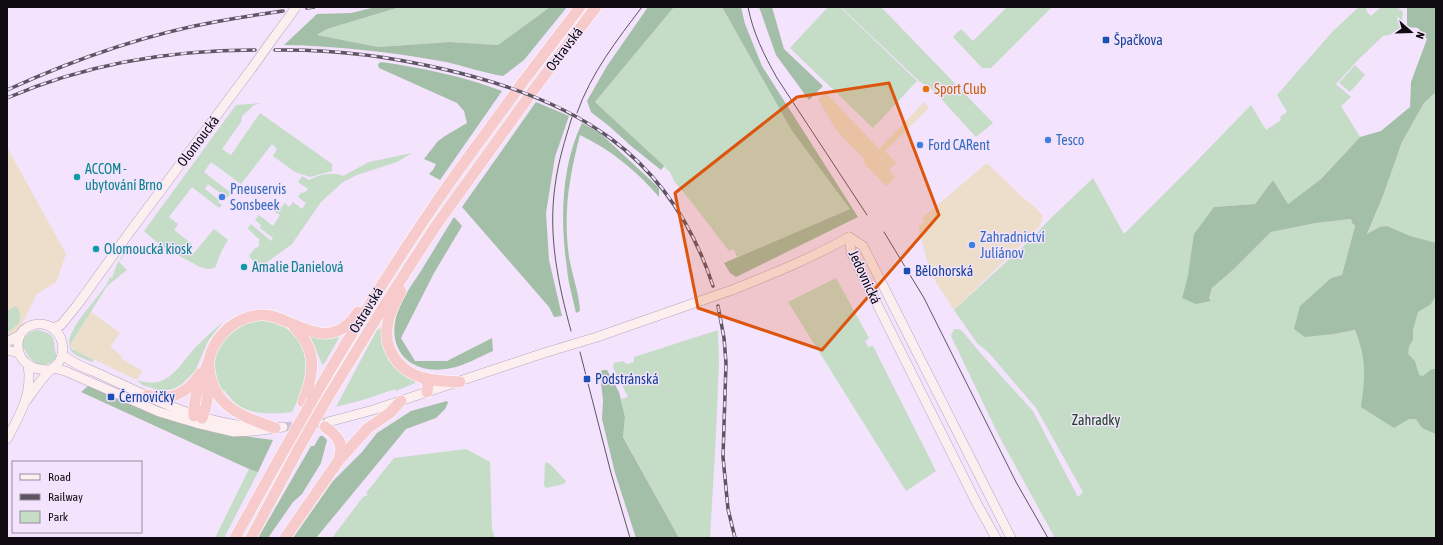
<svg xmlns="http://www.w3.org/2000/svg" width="1443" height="545" font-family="'Asap Condensed',sans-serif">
<rect width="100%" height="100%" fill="#f3e3fc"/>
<g fill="#eddecb">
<path d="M826,93L879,149L924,102L929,108L885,151L896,163L889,170L895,177L886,186L863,162L865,160L836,130L818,99Z"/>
<path d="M7,147L66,254L56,282L37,294L21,326L7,343Z"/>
<path d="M987,163L1021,196L1035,207L1043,216L1040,226L954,310L934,279L927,260L919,230V226L924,222L922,218Z"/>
<path d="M91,312L120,333L110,347L122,356L121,358L142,371L137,380L76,351L70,345Z"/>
</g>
<g fill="#c5dcc7">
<path d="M401,7H550L498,45L450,42L378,47L317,35L327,29Z"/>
<path d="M674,7H722L792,131L850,209L737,257L734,249L729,251L693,204L674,181L670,172L595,102Z"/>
<path d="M828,7H840L917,81L873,128L790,48Z"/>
<path d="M841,7H881L993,123L976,137L933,90L919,81Z"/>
<path d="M1007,7H1052L991,68H982L953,37L961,29L973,41Z"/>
<path d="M1359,7H1365L1367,10L1366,11L1371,16L1381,7H1397L1403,12L1401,33L1383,36L1359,59L1336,84L1351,97L1341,106L1360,137L1321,179L1288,204L1273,180L1255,204L1214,207L1188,275L1182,298L1211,301L1209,298L1212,288L1233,270L1271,232L1316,223L1351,219L1352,223L1355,226L1342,275L1331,278L1300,306L1334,334L1355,330L1362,348L1364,359V379L1393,428L1367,235L1383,196L1402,142L1424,103L1436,92V538H1055L999,436L951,336L954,329H959L963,332L983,356L1033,411L1078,497L1083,492L1036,408L989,353L977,343L954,310L1029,241L1050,219L1093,178L1124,234L1191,167L1251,105L1266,130L1281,120L1280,117L1287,112L1277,95L1333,31Z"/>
<path d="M1355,65L1365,75L1350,92L1339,83Z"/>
<path d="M261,103L254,105L242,116L241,122L222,149L231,155L260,113L332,164V171L310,177L295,172L273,156L277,149L272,144L241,184L211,162L204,172L231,193L227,198L208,184L205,189L219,200L218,202L222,205L219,208L192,187L169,217L178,224L174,230L192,244L191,245L194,247L193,249L190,247L186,252L189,254L191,251L194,253L214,229L228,240L222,250L215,268L207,269L200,267L161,246L144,231L236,105Z"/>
<path d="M412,153L397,162L357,175L343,182L321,202L292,244L259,268L255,269L253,268V261L249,256L256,247L257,248L260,244L258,243L260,240L248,229H247L251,224L271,241L273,238L260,228L261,225L255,220L259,215L273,226L280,215L274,211L278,206L281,208L285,203L289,207L293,202L302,209L306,203L298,197L302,192L304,193L308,189L298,182L302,176L309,180C319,175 332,171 343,176L369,162Z"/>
<path d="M131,245L119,262L127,270L107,286L70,345L72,349L94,360L92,362C86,359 78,357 73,353C55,335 105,295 110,277L112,278L117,264L128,248Z"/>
<path d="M836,278L869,338L865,341L868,347L873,346L936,471L906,491L788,302Z"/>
<path d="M16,306C25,318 19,326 7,332V311Z"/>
<path d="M261,320C267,321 274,321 279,324C299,333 313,355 307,377C304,389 297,401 292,412C276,414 254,415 239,406C233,402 229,396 224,390L220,392C218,385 215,378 214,371C210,350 229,327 249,322C252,321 257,321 261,320Z"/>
<path d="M223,322L208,341L195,371L182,384L173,389L162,391L142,385L137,380C167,391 178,367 195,348C203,339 213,331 223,322Z"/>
<path d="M381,328L383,343L415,380V383L396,391L395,389L366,399L336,407L377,330Z"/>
<path d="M37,330C60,334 51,341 57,357C50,365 41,369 32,360C27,356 27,351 22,347C22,338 28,332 37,330Z"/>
<path d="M718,330L719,361L716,433L710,538H679L623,436L625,417L621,399L628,397L613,367L614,363L623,361L627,364L634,362V357Z"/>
<path d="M341,334L324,364H322L310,336Z"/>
<path d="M466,449L490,462L492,529L495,538H332L363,497L368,495L366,493L394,458Z"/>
<path d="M546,462L550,464L564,479L566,481L564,484L546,488L544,485L545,464Z"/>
<path d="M249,469L258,472L224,538H215Z"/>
</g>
<g fill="#a4bfa7">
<path d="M376,7H395L397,8L327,29L317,35L378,47L450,42L498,45L550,7H567L524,60L503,76C483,73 465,66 446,62C392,52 338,46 284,45L317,14L351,13Z"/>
<path d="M648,7H674L595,102L664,166L661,170L631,146L609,126L591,112L587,101L607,66Z"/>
<path d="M722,7H741L745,24L762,66L858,217L736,277L730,273L724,263L850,209L792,131Z"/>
<path d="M759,7H772L784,49L823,86L809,100L776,55Z"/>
<path d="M1407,7H1436V92L1424,103L1402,142L1383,196L1367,234L1380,227L1387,226L1410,236L1436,243V295L1431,304L1418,312L1413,330V340L1409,346L1408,354L1415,361L1419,375L1423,376L1432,369H1436V434L1422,428L1416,419H1409L1394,428L1361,407C1365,376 1367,360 1355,330L1334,334L1305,337L1294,329L1300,306L1331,278L1342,275L1355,226L1352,223L1351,219L1316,223L1271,232L1233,270L1212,288L1209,298L1211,301L1196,304L1182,298L1188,275L1194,234L1214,207L1255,204L1273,180L1288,204L1321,179L1360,137L1381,131L1410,107L1411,82L1427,39L1418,28L1407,27Z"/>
<path d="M381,62C422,68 463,76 502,91L440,180L429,174L433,170L436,164L424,159L438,141L445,136L467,123L464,111L457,103L379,68L378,64Z"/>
<path d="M536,102L569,116L555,157L546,213L549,260L562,316L554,317L549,307L462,207Z"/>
<path d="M582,123L600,133L659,188V197C637,171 611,150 580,135C569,178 563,213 569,257C572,275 579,292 580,311L576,313C573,298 568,283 567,268C560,221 561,166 582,123Z"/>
<path d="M454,217L462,226L434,273L401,338L415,361H447L492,338L493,351C481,356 464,366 451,368C416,376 387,355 396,317C399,303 411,286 419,274C431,255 442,236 454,217Z"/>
<path d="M602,370H607L619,392L625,417L623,437L679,538H636L615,473L602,419L603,400L600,375Z"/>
<path d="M88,386L172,421L213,432L273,440L258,472L249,469L81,392Z"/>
<path d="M447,401L448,403L445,409L436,418L406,429L316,538H293L333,481L362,452L377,433L411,411Z"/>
<path d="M320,436H323L327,440L321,463L302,494L293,502L268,538H258L311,446H314Z"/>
</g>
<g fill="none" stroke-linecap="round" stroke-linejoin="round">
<path stroke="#d1c3d9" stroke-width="9" stroke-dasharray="9 4.5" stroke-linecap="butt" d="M283,427L328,422"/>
<defs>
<g id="secondary">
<path d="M277,33L289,17"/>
<path d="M849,237L863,246L1011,538"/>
<path d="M849,237L851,252L976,502L996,538"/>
<path d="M732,290C772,274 812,258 849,237"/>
<path d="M52,328L61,325L78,304L129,233L252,68"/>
<path d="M597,337L703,300"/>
<path d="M7,342L20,335"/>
<path d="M7,350L19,353"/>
<path d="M62,354C73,365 92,370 106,377C155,400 198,422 253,427"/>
<path d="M53,368L65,371L159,412L196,423L234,432L255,431L283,427"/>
<path d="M26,401C32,393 37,385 44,377C48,371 55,368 59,362C66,351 63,334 51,327C44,323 35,323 28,327C15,334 15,354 26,363C33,369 40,370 49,370"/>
<path d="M328,422L373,410L544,353"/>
<path d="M7,439C20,415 33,393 28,365"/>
</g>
<g id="highway">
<path d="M519,87L580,7"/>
<path d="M532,92L596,7"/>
<path d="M401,291C390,311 379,335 394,357C399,365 406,371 415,375C429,381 445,381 460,382"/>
<path d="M294,327C318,350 314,374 303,402"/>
<path d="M209,365C211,406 241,416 275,428"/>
<path d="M425,378L428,384L427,392"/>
<path d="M148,395C171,401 187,394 200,374"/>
<path d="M327,399L384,306L435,227L528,98"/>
<path d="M312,401C350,335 390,270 433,207C459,168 488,131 515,93"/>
<path d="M194,416C193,397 201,380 208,363C210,357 211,351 214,346C219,336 227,328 237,322C248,316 262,313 275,317C307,328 333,350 358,312"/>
<path d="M202,418L206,406L210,380"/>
<path d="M325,427C338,436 344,443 339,459"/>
<path d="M235,538L284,450"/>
<path d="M251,538L299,448"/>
<path d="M285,538L339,460L368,428L390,413L401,401"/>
</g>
</defs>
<use href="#secondary" stroke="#b5a7be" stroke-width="10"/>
<use href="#highway" stroke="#fff" stroke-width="12"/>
<use href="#secondary" stroke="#fdeff0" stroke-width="9"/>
<use href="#highway" stroke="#f7cacc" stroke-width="11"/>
<g stroke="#5e5563" stroke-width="1">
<path d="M748,7C753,33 764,55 777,78L867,215"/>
<path d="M577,113C591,73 617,40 642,7"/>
<path d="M884,232L924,298L1016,482L1048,538"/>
<path d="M571,331C558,283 548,236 555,186C558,162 565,140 572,117"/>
<path d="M580,352L611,473L630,538"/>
</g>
<defs>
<g id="rail">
<path d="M307,8L314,7"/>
<path d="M275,50C332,49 388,56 443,69C574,99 669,152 713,286"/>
<path d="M7,90C75,59 146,34 220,21C241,17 262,14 283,11"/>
<path d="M7,98C86,64 169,50 255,50"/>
<path d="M718,306L724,338L726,363L723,457L728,509L735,538"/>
</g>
</defs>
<use href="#rail" stroke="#5e5563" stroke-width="3.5"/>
<use href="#rail" stroke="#f3e3fc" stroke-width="2" stroke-dasharray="6" stroke-linecap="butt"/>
<defs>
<g id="secondary-bridge">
<path d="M289,17L296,7"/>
<path d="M252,68L277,33"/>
<path d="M703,300L732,290"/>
<path d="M544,353L597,337"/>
</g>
<g id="highway-bridge">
<path d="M299,448L327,399"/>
<path d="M284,450L312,401"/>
</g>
</defs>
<use href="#secondary-bridge" stroke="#b5a7be" stroke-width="10" stroke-linecap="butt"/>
<use href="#highway-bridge" stroke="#fff" stroke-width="12" stroke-linecap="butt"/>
<use href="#secondary-bridge" stroke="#fdeff0" stroke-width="9"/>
<use href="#highway-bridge" stroke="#f7cacc" stroke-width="11"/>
</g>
<path fill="#dd550c" fill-opacity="0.2" stroke="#dd550c" stroke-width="3" stroke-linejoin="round" d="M889,83L939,215L822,350L698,308L675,193L797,97Z"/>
<g fill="#1a4fb4" stroke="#f3e3fc" stroke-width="1.5">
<rect x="1102" y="36" width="8" height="8" rx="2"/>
<rect x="903" y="267" width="8" height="8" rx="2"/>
<rect x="583" y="375" width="8" height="8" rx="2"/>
<rect x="107" y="393" width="8" height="8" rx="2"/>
</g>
<circle fill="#e8710a" stroke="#f3e3fc" stroke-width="1.5" cx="926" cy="89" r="4"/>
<g fill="#3f7fe0" stroke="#f3e3fc" stroke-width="1.5">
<circle cx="1048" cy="140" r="4"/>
<circle cx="920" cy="145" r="4"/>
<circle cx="222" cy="197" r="4"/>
<circle cx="972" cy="245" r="4"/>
</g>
<g fill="#0f9aa8" stroke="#f3e3fc" stroke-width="1.5">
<circle cx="77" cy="177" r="4"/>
<circle cx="96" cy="249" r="4"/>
<circle cx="244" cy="267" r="4"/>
</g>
<g text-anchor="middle" stroke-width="3" stroke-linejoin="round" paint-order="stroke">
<g font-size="14" fill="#164399" stroke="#f3e3fc" text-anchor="start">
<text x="1114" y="45">Špačkova</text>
<text x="915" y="276">Bělohorská</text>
<text x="595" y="384">Podstránská</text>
<text x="119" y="402">Černovičky</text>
</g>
<g font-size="14" fill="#100b13" stroke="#f3e3fc">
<text transform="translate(564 49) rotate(-53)" y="5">Ostravská</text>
<text transform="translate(198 141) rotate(-53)" y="5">Olomoucká</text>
<text transform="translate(865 277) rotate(65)" y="5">Jedovnická</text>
<text transform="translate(366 310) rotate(-58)" y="5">Ostravská</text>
</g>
<g font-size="14" fill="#c56008" stroke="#f3e3fc" text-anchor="start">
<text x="934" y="94">Sport Club</text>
</g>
<g font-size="14" fill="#366cbe" stroke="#f3e3fc" text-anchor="start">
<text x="1056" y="145">Tesco</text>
<text x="928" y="150">Ford CARent</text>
<text x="230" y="194">Pneuservis<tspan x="230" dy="16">Sonsbeek</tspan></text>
<text x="980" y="242">Zahradnictví<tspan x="980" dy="16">Julíánov</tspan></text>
</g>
<g font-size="14" fill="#0d838f" stroke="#f3e3fc" text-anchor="start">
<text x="85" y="174">ACCOM -<tspan x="85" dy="16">ubytování Brno</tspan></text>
<text x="104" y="254">Olomoucká kiosk</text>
<text x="252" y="272">Amalie Danielová</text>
</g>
<g font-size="14" fill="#1b4623" stroke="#f3e3fc">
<text x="1096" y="425">Zahradky</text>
</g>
</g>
<rect width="1443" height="545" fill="none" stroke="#100b13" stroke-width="16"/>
<rect x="12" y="461" width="130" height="72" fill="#f3e3fc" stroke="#988d9f"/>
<rect x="20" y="474" width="20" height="6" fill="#fdeff0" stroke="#988d9f"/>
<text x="48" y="481" font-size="12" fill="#100b13">Road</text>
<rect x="20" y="494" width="20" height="6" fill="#5e5563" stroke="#988d9f"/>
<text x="48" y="501" font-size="12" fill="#100b13">Railway</text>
<rect x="20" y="511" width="20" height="12" fill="#c5dcc7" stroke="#988d9f"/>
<text x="48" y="521" font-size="12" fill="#100b13">Park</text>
<g transform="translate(1411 32) rotate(110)" stroke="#f3e3fc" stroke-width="3" paint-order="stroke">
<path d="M0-3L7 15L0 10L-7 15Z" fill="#100b13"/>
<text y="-6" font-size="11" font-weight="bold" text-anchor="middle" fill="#100b13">N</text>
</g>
</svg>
